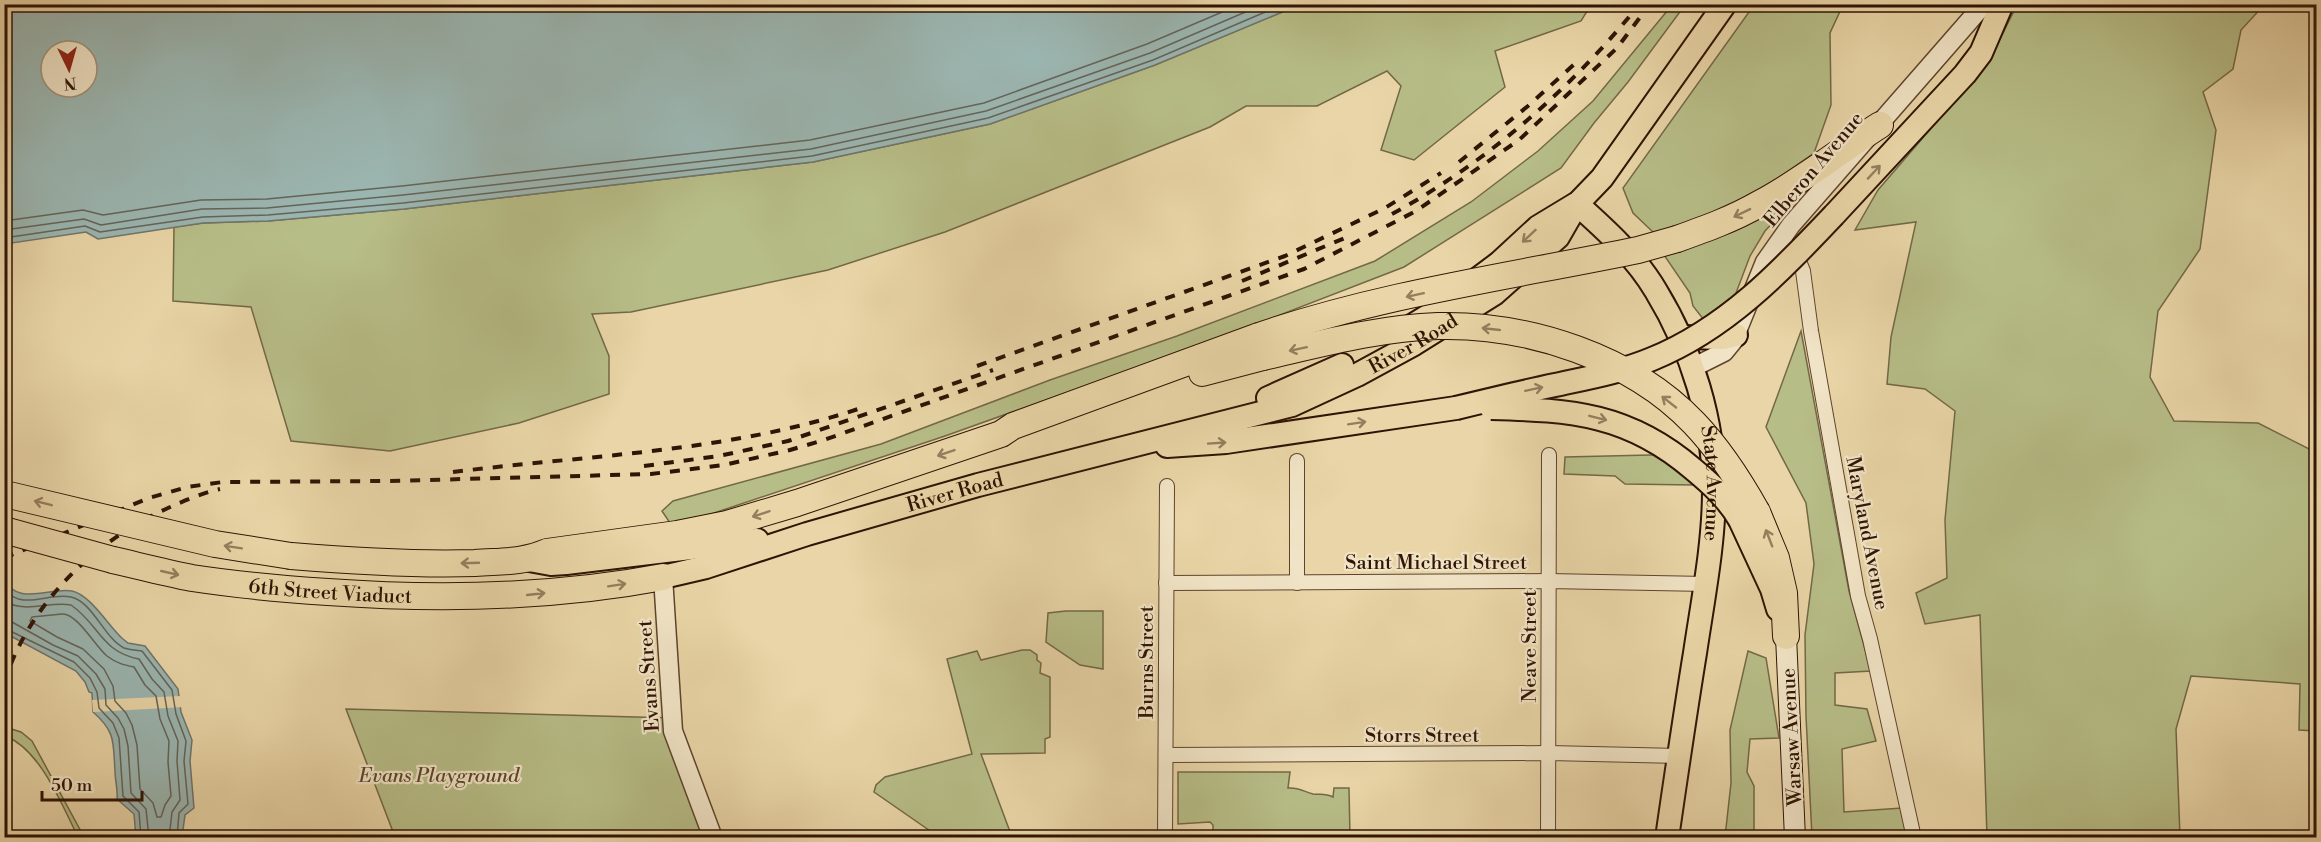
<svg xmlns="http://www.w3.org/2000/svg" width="2321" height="842" font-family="'Libre Bodoni',serif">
<rect width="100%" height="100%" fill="#e9d5a7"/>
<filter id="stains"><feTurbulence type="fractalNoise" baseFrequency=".00333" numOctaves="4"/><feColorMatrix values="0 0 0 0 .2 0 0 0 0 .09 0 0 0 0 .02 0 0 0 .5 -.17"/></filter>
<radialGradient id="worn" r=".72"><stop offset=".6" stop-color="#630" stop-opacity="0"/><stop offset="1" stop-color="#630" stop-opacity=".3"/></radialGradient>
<g fill="#b7bd87" stroke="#736846" stroke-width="1.5">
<path d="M1299,5H1591L1581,21L1495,51L1505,87L1414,160L1381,150L1401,86L1387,71L1317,106H1246L1210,127L945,232L828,270L631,312L592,314L609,356V394L519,423L390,451L291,441L251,307L173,301L174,227L203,223L268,221L404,209L813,162L990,124L1155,65Z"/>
<path d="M1672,5H1685L1628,82L1594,123L1561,168L1404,267L1233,333L945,436L705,516L670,523L662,511L673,501L881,444L1050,380L1177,336L1375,261L1471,202L1538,151L1593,101Z"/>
<path d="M1754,5H1843L1830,33L1831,105L1814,153L1775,180L1719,212L1654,233L1633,213L1623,188Z"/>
<path d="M2017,5H2264L2241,30L2233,69L2203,92L2216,130L2200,249L2158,311L2150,377L2174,421L2258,423L2311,450L2316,449V731L2299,730L2300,684L2191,676L2176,729L2180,837H1987L1980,615L1925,624L1916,593L1947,578L1945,520L1955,411L1925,389L1887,384L1891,337L1916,222L1855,230L1878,190L1989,61Z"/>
<path d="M1801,193L1765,231L1750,256L1733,301L1704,320L1693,306L1690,293L1662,252Z"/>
<path d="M1801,331L1849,591L1871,671L1835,673V705L1867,709L1876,741L1842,749L1844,812L1902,808L1909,837H1812L1806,716L1805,635L1814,564L1806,503L1766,427Z"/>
<path d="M1693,454L1694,485L1625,484L1615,476L1564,474L1565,457Z"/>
<path d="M1066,611H1103V669L1080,665L1046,642L1048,613Z"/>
<path d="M1022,650H1030L1037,655V660L1041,663L1040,673L1050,677V737L1045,739V753L981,754L1012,837H939L874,792L876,785L885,777L972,754L947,659L977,651L981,660Z"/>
<path d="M1748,651L1766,658L1779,738L1750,739L1747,772L1754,786V837H1725L1731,783L1730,730Z"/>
<path d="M346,709L672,718L713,837H395Z"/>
<path d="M5,727L21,732L32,741L84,837H78C61,803 40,749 5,736Z"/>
<path d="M1178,772H1290L1288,788C1299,787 1304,792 1313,794C1321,795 1325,793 1333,797L1334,788H1349L1350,837H1254L1253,833H1213V825L1210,822L1178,824Z"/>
</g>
<g fill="#9bb6b1" stroke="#70756c" stroke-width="1.5" fill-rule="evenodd">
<path d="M4,5L5,4L1299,5L1155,65L990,124L813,162L404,209L268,221L203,223L98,239L86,232L5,244ZM51,51H87V87H51Z"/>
<path d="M4,578C16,607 50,587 72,591C91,595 109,627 123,639L128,643L145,646L178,689L181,712L192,740L190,761L194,808L185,815L182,837H136L134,814L117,799C118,789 115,781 115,771C113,742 116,732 93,712L92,693L89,692L85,682L76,671L5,633Z"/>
</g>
<path fill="#e9d5a7" d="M182,696L184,707L93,712L92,700Z"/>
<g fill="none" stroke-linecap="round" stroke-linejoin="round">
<g stroke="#65645a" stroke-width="1.5">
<path d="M4,221L83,210L103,215L201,200L267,199L402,186L810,140L984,103L1147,44L1241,4"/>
<path d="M4,230L84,219L101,225L202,209L267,208L403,195L811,149L986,111L1150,53L1264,4"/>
<path d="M4,238L85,226L100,232L203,217L268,215L403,203L812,156L988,118L1153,60L1284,4"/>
<path d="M4,590C24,611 48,592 71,597C93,602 104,638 124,648C130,650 137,650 142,651L172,690L176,714L186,741L184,761L188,804L179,813L177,838"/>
<path d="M4,601C27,614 48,601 71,605C99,624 101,652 139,659L152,679L164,692L168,716L178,741L177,761L180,800L172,812L169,838"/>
<path d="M62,614C77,613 95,646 107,656C116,663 124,665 134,667L145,685L156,696L160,719L169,741L168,762L171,796L165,805L161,817H157L153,803L140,789L137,745L132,725L126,713L115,701L113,686L104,669L83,649L57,637L30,621L32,617Z"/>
<path d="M4,620L12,622L53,645L78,656L96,674L105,689L106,705L118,718L124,729L128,746L131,793L146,809L149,838"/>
<path d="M4,628L74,662L90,678L97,692L99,708L113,723L119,738L123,796L139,812L141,838"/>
</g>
<defs>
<g id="minor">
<path d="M1782,239L1799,261L1803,271L1811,331L1858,596L1870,639L1914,838"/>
<path d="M1297,461V583"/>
<path d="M1166,583L1548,581L1706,584"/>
<path d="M1166,755L1549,753L1679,756"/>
<path d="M1165,838L1167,486"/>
<path d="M1548,838L1549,455"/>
</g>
<g id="tertiary">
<path d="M1692,368L1724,352L1733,341L1765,262L1791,225L1984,4"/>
<path d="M663,577L673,731L713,838"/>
</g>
<path id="secondary" d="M1786,636L1795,838"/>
<g id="primary">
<path id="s1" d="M1577,204C1606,230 1636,257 1656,291C1692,350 1714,421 1714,490C1714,544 1703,599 1695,653C1685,714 1676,776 1667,838"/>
<path d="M1834,215L1965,74L1981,53L2002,4"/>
<path d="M1405,330L1431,314L1499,263L1538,227L1576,204"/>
<path d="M1684,337L1723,338L1736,335"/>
<path d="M1268,398L1342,365"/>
<path d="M1167,446L1226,442L1456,408"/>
<path d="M1740,520L1772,589L1778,609"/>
<path d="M529,560L551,564L566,563L757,540"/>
<path id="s2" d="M663,577L706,567L807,534L978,485L1292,405L1357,375L1414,344L1494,294L1558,237L1577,204L1602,178L1725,4"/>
</g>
<g id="motorway">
<path d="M1677,239C1705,229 1733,219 1759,204C1801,182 1839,151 1880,125"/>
<path d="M1202,373L1263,357"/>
<path d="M1757,512L1776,558L1784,593L1786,636"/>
<path d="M291,556C352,561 413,565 475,563C502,561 522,563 547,552L677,534L727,524L797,503L1001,434L1013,426L1259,336"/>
<path id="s3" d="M113,560C139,566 166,573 192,578C238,585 282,589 328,592C441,600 552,598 663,577"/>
</g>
</defs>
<use href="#minor" stroke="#5e442d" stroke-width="16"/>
<use href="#tertiary" stroke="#5e442d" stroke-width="21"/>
<use href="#secondary" stroke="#2f1304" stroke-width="22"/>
<use href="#primary" stroke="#2f1304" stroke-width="26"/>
<use href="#motorway" stroke="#2f1304" stroke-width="28"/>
<use href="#minor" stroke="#f1e4c6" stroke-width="14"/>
<use href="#tertiary" stroke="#f1e4c6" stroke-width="18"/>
<use href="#secondary" stroke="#f1e4c6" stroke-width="20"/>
<use href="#primary" stroke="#e9d5a7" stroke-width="22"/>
<use href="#motorway" stroke="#e9d5a7" stroke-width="26"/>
<g stroke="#2f1304" stroke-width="4" stroke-dasharray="10 10" stroke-linecap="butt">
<path d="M1459,162L1528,106L1580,59"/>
<path d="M1392,214C1486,163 1571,89 1638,6"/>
<path d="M1242,281L1352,235"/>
<path d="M977,366L1285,256L1385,208L1441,173"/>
<path d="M644,466L719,456L788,441L993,370"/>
<path d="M453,472C589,455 731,452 861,408"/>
<path d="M4,558L149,498L187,487L223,482L390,481L651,474L724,465L790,450L824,440L1304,269L1416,211L1519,140L1617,48L1650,4"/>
<path d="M4,683C29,604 93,542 168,508C184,501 202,493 220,489"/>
</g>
<defs>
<g id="primary-bridge">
<path d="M1456,408C1489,400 1522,392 1555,385C1587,378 1621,372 1652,359C1726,329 1780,272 1834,215"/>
<path d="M1491,408C1572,410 1629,414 1693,469C1711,484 1728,499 1740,520"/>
</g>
<g id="motorway-bridge">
<path d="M1259,336C1381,294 1512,276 1638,250L1677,239"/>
<path d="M1263,357C1320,344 1379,328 1438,326C1528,324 1631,357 1694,423C1720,450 1739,480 1757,512"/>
<path d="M9,495L215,544L291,556"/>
<path d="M4,530L113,560"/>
</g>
</defs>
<use href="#primary-bridge" stroke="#2f1304" stroke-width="26" stroke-linecap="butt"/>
<use href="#motorway-bridge" stroke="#2f1304" stroke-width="28" stroke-linecap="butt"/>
<use href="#primary-bridge" stroke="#e9d5a7" stroke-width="22"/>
<use href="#motorway-bridge" stroke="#e9d5a7" stroke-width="26"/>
</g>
<defs><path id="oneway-shaft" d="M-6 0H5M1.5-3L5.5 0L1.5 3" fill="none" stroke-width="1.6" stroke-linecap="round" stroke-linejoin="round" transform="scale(1.5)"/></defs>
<g stroke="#957e5e">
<use href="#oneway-shaft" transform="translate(1874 172) rotate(-47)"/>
<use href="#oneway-shaft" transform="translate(1742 213) rotate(154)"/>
<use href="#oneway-shaft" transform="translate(1529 236) rotate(137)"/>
<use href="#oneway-shaft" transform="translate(1415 295) rotate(168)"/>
<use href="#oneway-shaft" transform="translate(1491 329) rotate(-174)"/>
<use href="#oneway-shaft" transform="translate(1298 349) rotate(168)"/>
<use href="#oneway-shaft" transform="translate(1534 389) rotate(-12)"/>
<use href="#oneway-shaft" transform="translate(1669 402) rotate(-142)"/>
<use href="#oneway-shaft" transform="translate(1598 418) rotate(14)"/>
<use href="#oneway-shaft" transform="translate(1357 423) rotate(-9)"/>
<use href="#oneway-shaft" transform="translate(1217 443) rotate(-4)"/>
<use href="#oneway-shaft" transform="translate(946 453) rotate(161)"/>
<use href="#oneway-shaft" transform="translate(43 503) rotate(-166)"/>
<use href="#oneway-shaft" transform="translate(761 514) rotate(162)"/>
<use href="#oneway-shaft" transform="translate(1769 538) rotate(-111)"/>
<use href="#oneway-shaft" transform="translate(233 547) rotate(-171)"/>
<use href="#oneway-shaft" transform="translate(470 563) rotate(178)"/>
<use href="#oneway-shaft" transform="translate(170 573) rotate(13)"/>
<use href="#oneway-shaft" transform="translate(617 585) rotate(-9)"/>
<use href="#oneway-shaft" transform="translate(536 594) rotate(-6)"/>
</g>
<g text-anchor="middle" stroke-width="4.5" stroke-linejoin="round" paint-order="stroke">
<g font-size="20" fill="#2f1304" stroke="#f1e4c6">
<text transform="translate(1813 169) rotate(-50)" y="7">Elberon Avenue</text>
<text dy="7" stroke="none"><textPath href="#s2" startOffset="788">River Road</textPath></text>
<text dy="7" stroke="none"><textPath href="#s1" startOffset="321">State Avenue</textPath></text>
<text dy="7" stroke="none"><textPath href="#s2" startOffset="304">River Road</textPath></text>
<text transform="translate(1868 533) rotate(79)" y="7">Maryland Avenue</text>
<text x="1436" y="569">Saint Michael Street</text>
<text dy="7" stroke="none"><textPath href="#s3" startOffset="220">6th Street Viaduct</textPath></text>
<text transform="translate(1529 646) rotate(-90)" y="7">Neave Street</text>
<text transform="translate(1146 662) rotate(-90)" y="7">Burns Street</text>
<text transform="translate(648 676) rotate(-94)" y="7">Evans Street</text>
<text x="1422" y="742">Storrs Street</text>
<text transform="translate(1791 737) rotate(-93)" y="7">Warsaw Avenue</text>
</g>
<g font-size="20" font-style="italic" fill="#58462b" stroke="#f1e4c6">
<text x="439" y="782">Evans Playground</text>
</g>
</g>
<rect width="2321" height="842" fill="none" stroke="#e9d5a7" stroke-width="24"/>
<rect x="6" y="6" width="2309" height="830" fill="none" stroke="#2f1304" stroke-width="3"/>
<rect x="12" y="12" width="2297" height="818" fill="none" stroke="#2f1304" stroke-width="1.5"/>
<g transform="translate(69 69) rotate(175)"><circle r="28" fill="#f1e4c6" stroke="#a39078" stroke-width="1.5"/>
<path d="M0-4.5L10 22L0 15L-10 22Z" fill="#8f2418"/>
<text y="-9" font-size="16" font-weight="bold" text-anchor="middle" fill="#2f1304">N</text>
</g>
<path d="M42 791v9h100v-9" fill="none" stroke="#2f1304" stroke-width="3"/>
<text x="51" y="791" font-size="18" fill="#2f1304" stroke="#f1e4c6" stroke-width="4.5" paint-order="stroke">50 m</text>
<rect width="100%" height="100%" filter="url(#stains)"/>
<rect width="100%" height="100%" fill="url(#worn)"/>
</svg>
